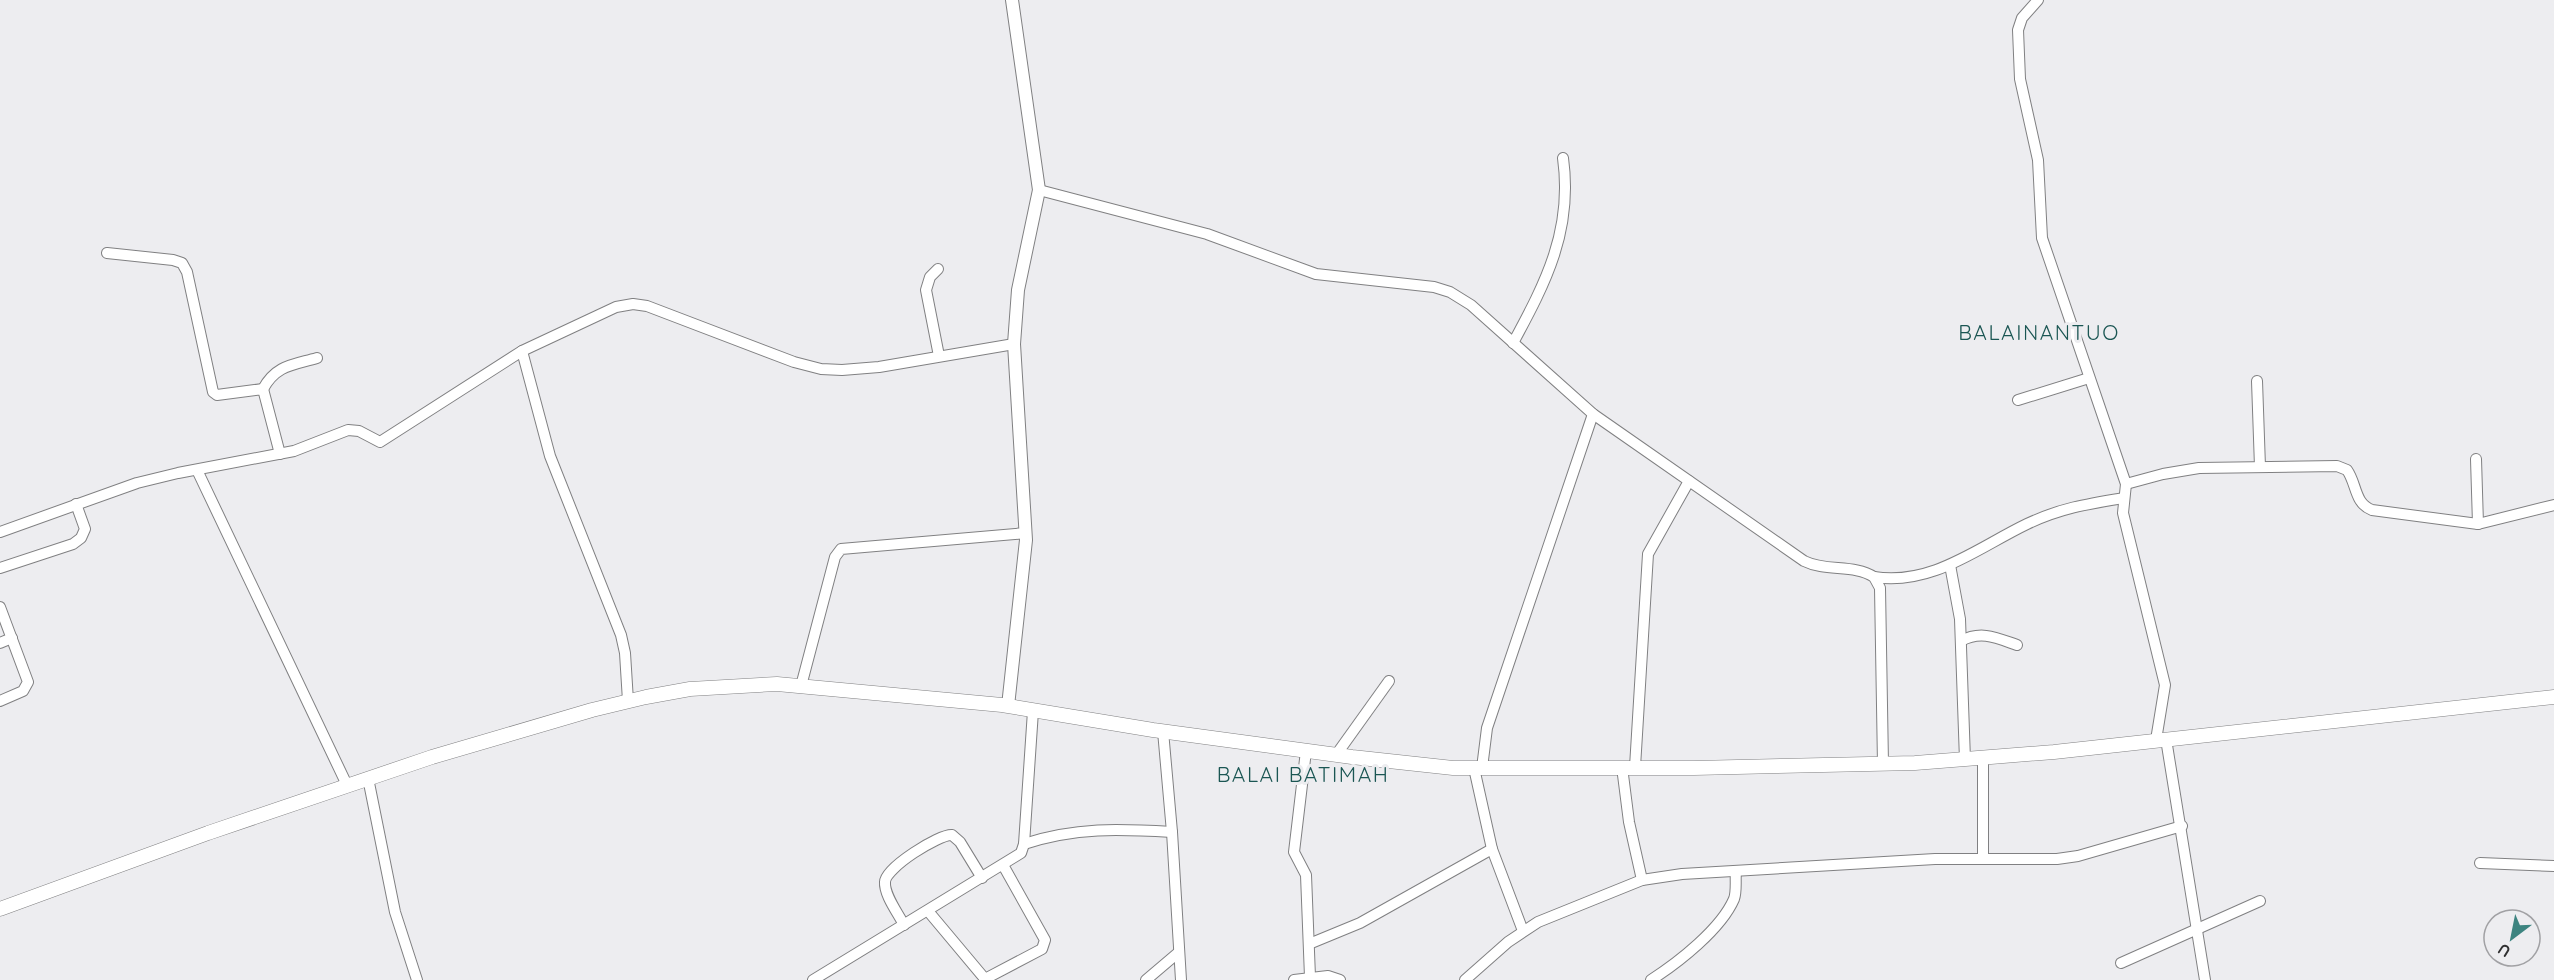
<svg xmlns="http://www.w3.org/2000/svg" width="2554" height="980" font-family="Quicksand,sans-serif">
<rect width="100%" height="100%" fill="#ededf0"/>
<g fill="none" stroke-linecap="round" stroke-linejoin="round">
<defs>
<g id="minor">
<path d="M2038,0L2022,18L2018,30L2020,79L2038,160L2042,238L2126,484L2123,513L2165,685L2156,740"/>
<path d="M1039,190L1207,234L1316,274L1434,287L1450,292L1471,305L1593,414L1804,561C1826,572 1854,564 1874,577L1880,588L1883,764"/>
<path d="M107,253L173,260L182,263L187,272L213,392L217,395L263,389L280,454"/>
<path d="M938,269L930,277L926,290L939,356"/>
<path d="M1513,343C1546,282 1573,230 1563,158"/>
<path d="M522,351L550,456L621,635L625,653L628,701"/>
<path d="M2257,381L2260,467"/>
<path d="M263,389C276,365 293,365 317,358"/>
<path d="M2018,400L2089,378"/>
<path d="M2476,459L2478,524"/>
<path d="M197,470L347,785"/>
<path d="M2126,484L2163,474L2199,468L2337,466L2347,470C2357,484 2354,503 2372,510L2478,524L2554,505"/>
<path d="M0,532L137,483L178,473L294,451L348,430L359,431L380,442L522,351L616,307L633,304L647,306L794,362L821,369L842,370L879,367L1014,344"/>
<path d="M1950,565L1960,619L1965,760"/>
<path d="M0,568L73,544L81,538L85,529L76,504"/>
<path d="M1874,577C1932,586 1977,548 2027,524C2061,508 2087,504 2124,498"/>
<path d="M0,607L28,682L23,691L0,701"/>
<path d="M1961,641C1981,630 1997,638 2017,645"/>
<path d="M0,643L12,638"/>
<path d="M801,686L835,557L841,549L1026,533"/>
<path d="M1163,731L1172,832L1181,980"/>
<path d="M2166,739L2205,980"/>
<path d="M1306,751L1294,852L1306,875L1310,977"/>
<path d="M1336,755L1389,681"/>
<path d="M1983,759V858"/>
<path d="M1622,767L1629,822L1642,880"/>
<path d="M1635,767L1648,554L1689,481"/>
<path d="M1474,768L1492,849L1523,931"/>
<path d="M1482,768L1487,728L1593,414"/>
<path d="M368,778L395,912L417,980"/>
<path d="M1024,844C1076,827 1119,829 1172,832"/>
<path d="M2480,863L2554,866"/>
<path d="M928,911L985,979L1042,949L1045,940L1003,865"/>
<path d="M904,925C898,913 884,895 885,882C885,868 939,834 952,835L960,842L982,878"/>
<path d="M1309,944L1360,923L1492,849"/>
<path d="M2121,963L2260,901"/>
<path d="M813,980L1021,853L1024,844L1033,711"/>
<path d="M1146,980L1179,952"/>
<path d="M1294,980L1328,976L1340,980"/>
<path d="M1465,980L1508,942L1538,922L1642,880L1682,874L1935,859H2057L2078,856L2182,826"/>
<path d="M1651,980C1679,962 1721,929 1734,899C1737,891 1735,879 1736,871"/>
</g>
<path id="tertiary" d="M1008,706L1026,540L1014,344L1018,290L1039,190L1012,0"/>
<path id="secondary" d="M0,909L208,833L432,757L592,710L646,697L690,689L777,684L1002,705L1153,730L1352,757L1453,768H1694L1915,763L2054,752L2554,697"/>
</defs>
<use href="#minor" stroke="#808082" stroke-width="12"/>
<use href="#tertiary" stroke="#808082" stroke-width="14"/>
<use href="#secondary" stroke="#808082" stroke-width="15"/>
<use href="#minor" stroke="#fff" stroke-width="10"/>
<use href="#tertiary" stroke="#fff" stroke-width="12"/>
<use href="#secondary" stroke="#fff" stroke-width="14"/>
</g>
<g text-anchor="middle" stroke-width="6" stroke-linejoin="round" paint-order="stroke">
<g font-size="21" letter-spacing="1.5" fill="#1b5653" stroke="#ededf0">
<text x="2039" y="340">BALAINANTUO</text>
<text x="1303" y="782">BALAI BATIMAH</text>
</g>
</g>
<g transform="translate(2512 938) rotate(212)"><circle r="28" fill="#ededf0" stroke="#a1a1a4" stroke-width="1.5"/>
<path d="M0-4.5L10 22L0 15L-10 22Z" fill="#3d8480"/>
<text y="-9" font-size="16" font-weight="bold" text-anchor="middle" fill="#303031">U</text>
</g>
</svg>
